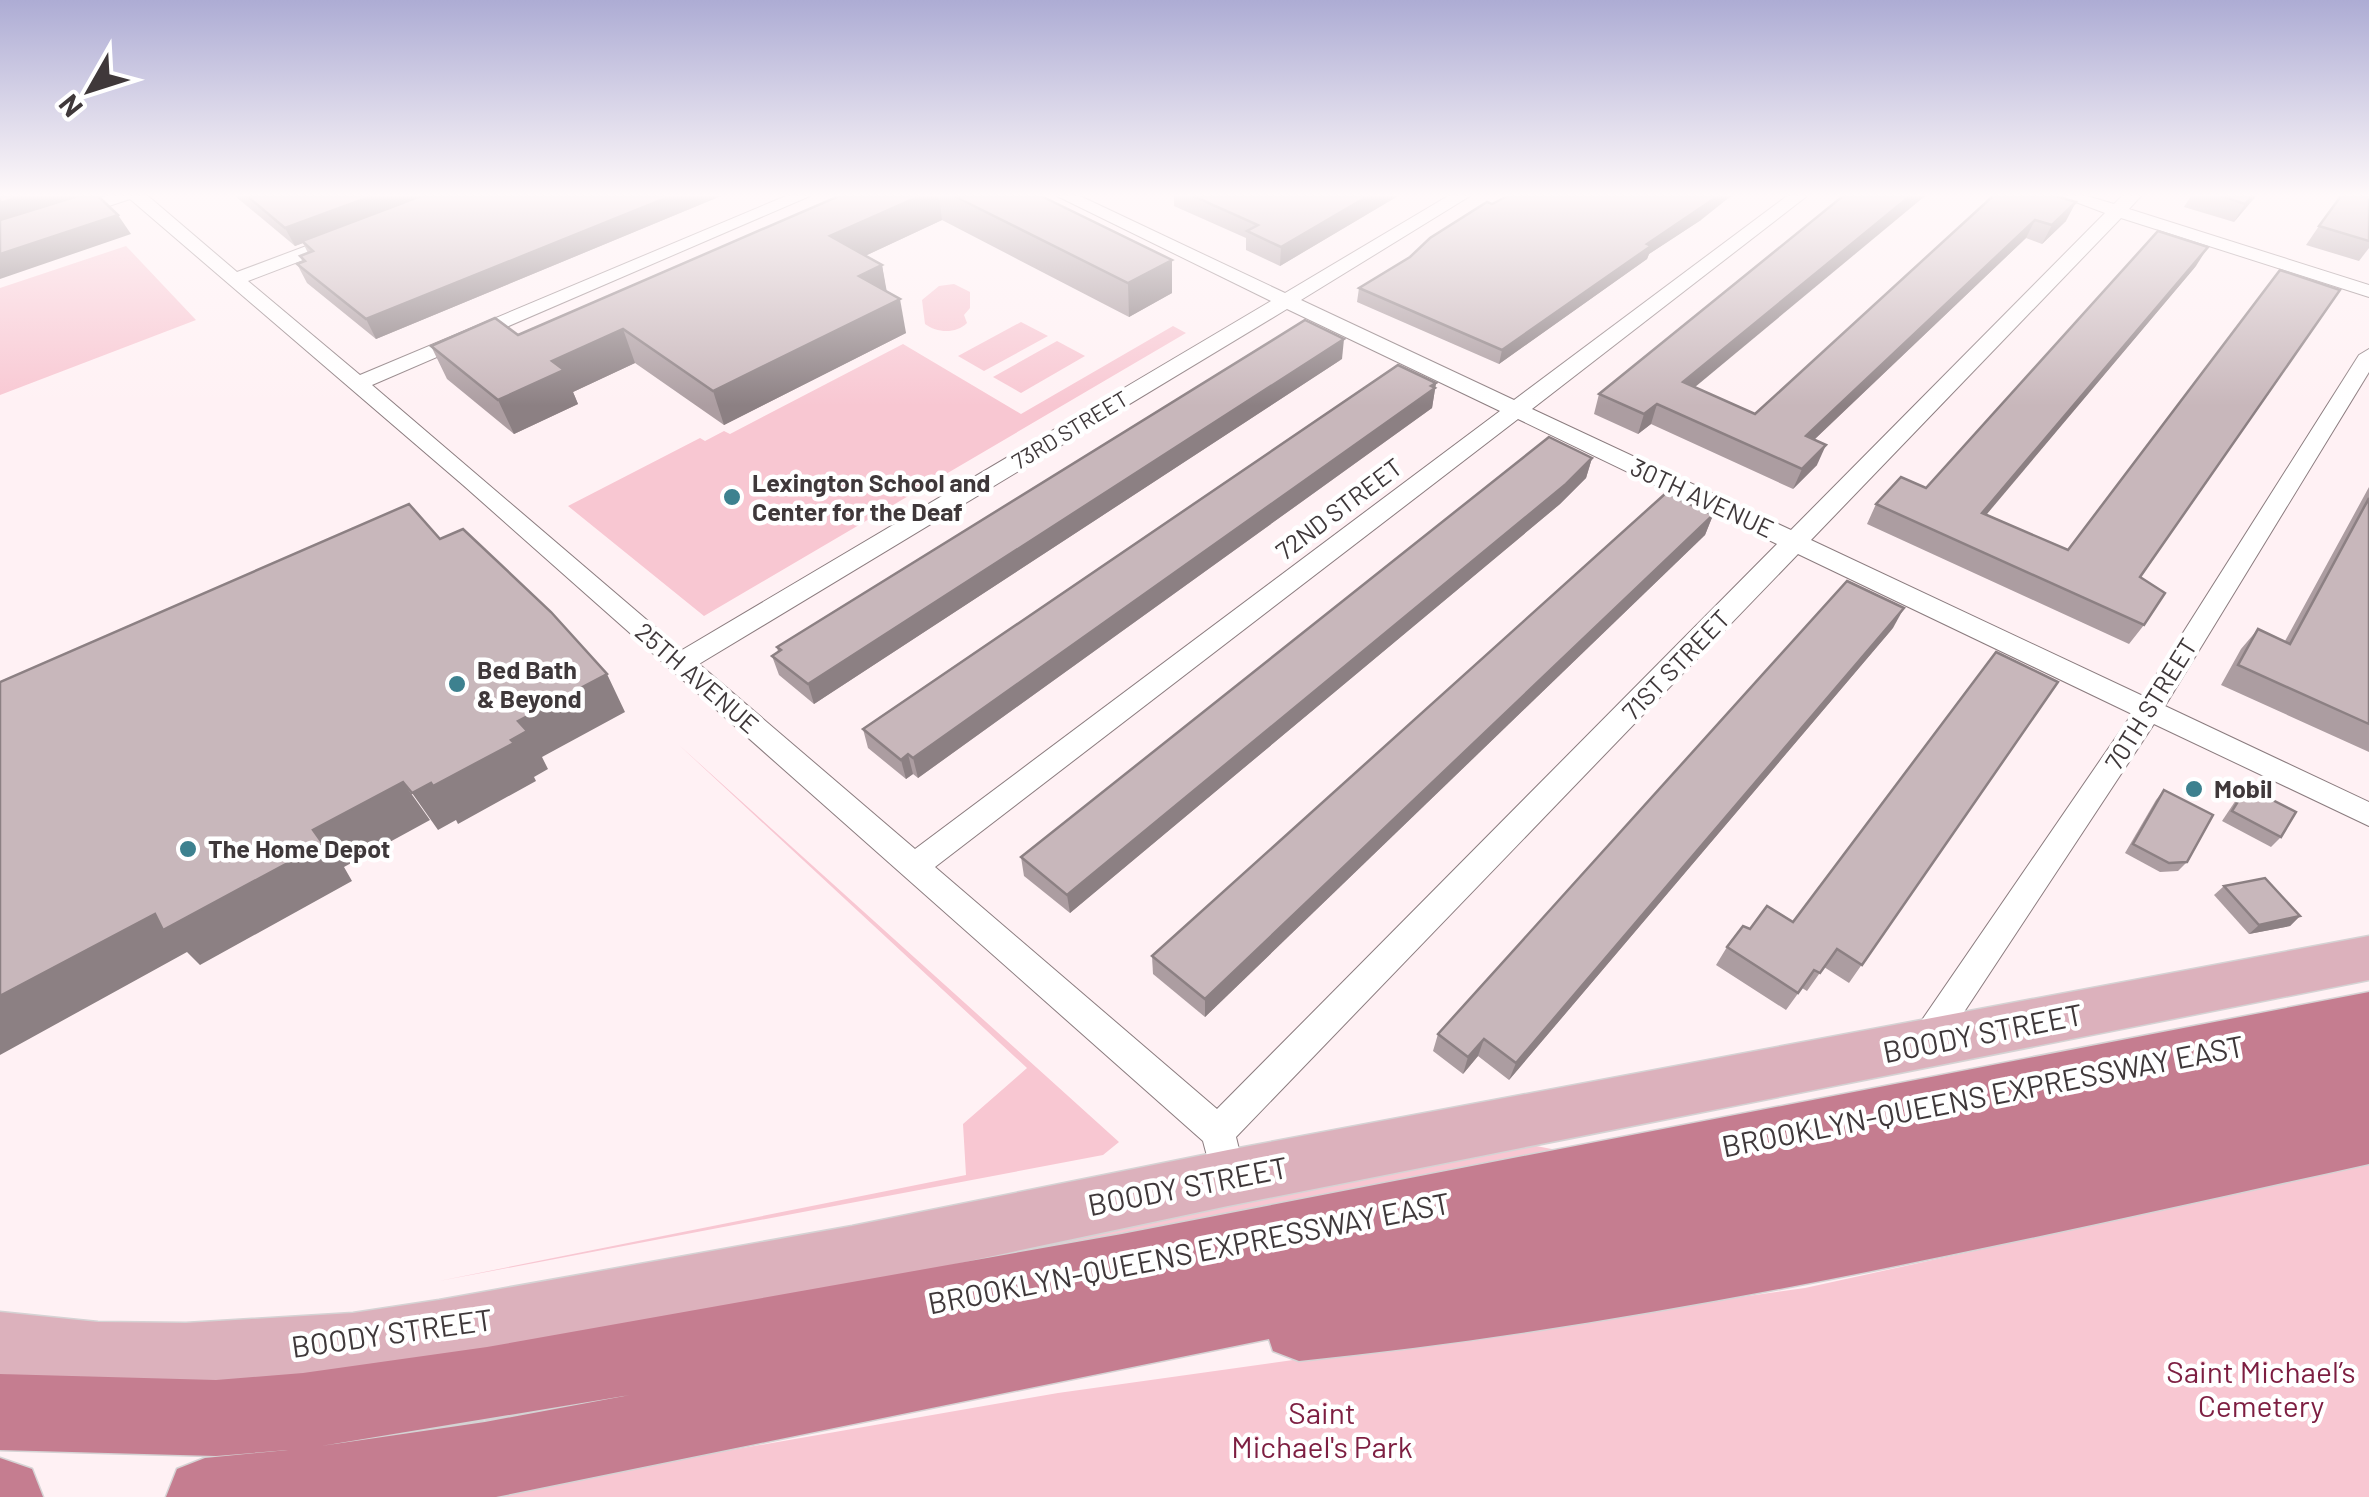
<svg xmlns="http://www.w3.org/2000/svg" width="2369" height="1497" font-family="Barlow,sans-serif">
<rect width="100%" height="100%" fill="#fff1f4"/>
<g fill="#f8c7d2">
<path d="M126,246L196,320L0,395V288Z"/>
<path d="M954,284L970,292V308L964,315L967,323C956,334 937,333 925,324L922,300L939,286Z"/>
<path d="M1021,322L1048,336L984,371L958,356Z"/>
<path d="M1173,326L1186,333L704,616L568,506L700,438L705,441L724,431L730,434L903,344L1021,414Z"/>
<path d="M1057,341L1085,356L1021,393L993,377Z"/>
<path d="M679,745L1119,1142L1103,1155L439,1281L966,1175L963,1124L1027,1068Z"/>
<path d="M1536,1146L1557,1150L1379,1189L517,1355L1295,1187Z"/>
<path d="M2369,1164V1497H462L1058,1393L1805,1288Z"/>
</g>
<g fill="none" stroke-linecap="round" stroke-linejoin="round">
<defs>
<path id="street" d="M106,196H148L237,272L333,236H345V244L248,281L360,375L786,196H810L372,385L682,650L1271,301L1057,196H1080L1285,293L1448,196H1470L1301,300L1514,400L1787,196H1807L1532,409L1791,530L2105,213L2060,196H2087L2114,204L2122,196H2141L2129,209L2369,285V297L2121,218L1811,540L2143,696L2359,355L2369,349V372L2165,706L2369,802V826L2154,724L1935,1056L1923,1061L1911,1056L1907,1046L1911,1036L2132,714L1798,554L1236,1137L1246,1178L1240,1190L1228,1195L1216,1190L1203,1141L463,485L130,199L0,242V231ZM1287,309L1500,411L915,849L699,664ZM1518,419L1777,544L1217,1109L935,867Z"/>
<path id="primary" d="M2369,936V980L1228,1206L852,1286L439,1362L353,1375L186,1385L98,1384L0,1374V1312L98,1322L186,1323L353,1313L439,1300L852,1226L1228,1150Z"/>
<g id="highway">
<path d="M2369,992V1164C2014,1242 1661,1324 1299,1361L1273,1351L1269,1339L496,1497H166L177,1469L205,1458L288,1450L216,1456L0,1450V1374L216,1380L303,1373L487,1347L1122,1234ZM630,1395L485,1422L321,1446Z"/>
<path d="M0,1458L32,1469L43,1497H0Z"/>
</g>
</defs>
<use href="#street" stroke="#8b7c7f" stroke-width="2"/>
<use href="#primary" stroke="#d5d3d4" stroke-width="3"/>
<use href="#highway" stroke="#d5d3d4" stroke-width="3"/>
<use href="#street" fill="#fff" fill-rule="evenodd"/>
<use href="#primary" fill="#dcb1bc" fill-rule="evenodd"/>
<use href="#highway" fill="#c57d90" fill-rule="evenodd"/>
</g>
<g fill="#ac9da1">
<path d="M235,196H721L376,339L307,283L297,264L303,262L300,256L308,253L303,243L295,246Z"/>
<path d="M839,196H1041L1172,260V293L1129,317L942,220L865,256L882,265L886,291L906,333L724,425L635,363L573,392L578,404L514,434L447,379L431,346L518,335Z"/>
<path d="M1174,196H1398L1280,266L1246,250V238L1174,206Z"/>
<path d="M1993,196L2066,221L2042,244L2026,238L1814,440L1817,465L1793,489L1651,424L1638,434L1594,414L1599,394L1694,387L1755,414Z"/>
<path d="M2191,196H2256L2234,222L2184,207Z"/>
<path d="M2369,196V248L2359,261L2306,245L2319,226Z"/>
<path d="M1492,204L1701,220L1649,254L1647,259L1499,364L1357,302L1359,288L1410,257Z"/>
<path d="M2196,266L1986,514L2068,550L2140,577L2144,625L2129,644L1867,524L1876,504L1926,488Z"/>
<path d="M1342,359L814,704L779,675L772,656L778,652L777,647Z"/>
<path d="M1436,383L1432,408L918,778L913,774L906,779L868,748L863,729Z"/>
<path d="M1592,458L1586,478L1560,504L1070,913L1024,876L1021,857Z"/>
<path d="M2369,487V752L2221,685L2241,649L2258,629L2285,641Z"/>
<path d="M1713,515L1705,535L1205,1017L1153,974L1152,956Z"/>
<path d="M1893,628L1509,1080L1478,1056L1463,1074L1433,1051L1438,1034Z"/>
<path d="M2058,682L1849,983L1824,967L1807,991L1802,988L1786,1010L1716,965L1727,947L1750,929L1793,922Z"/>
<path d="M2247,787L2281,837L2271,847L2222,821L2238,797Z"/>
<path d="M2164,790L2187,862L2178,871L2160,872L2125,853L2156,800Z"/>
<path d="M2224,886L2300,916L2290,926L2249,934L2214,895Z"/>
</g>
<g fill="#8c8083">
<path d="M21,196H89L0,227V203Z"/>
<path d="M372,196H430L295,246L285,228Z"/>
<path d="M671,196H721L376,339L366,319Z"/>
<path d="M920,196H939L942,220L837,269L830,236Z"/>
<path d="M1368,196H1398L1280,266L1281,247Z"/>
<path d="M1718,196H1731L1701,220L1649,254L1647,259L1499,364L1502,350L1647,244Z"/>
<path d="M1910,196H1925L1677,402L1683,382Z"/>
<path d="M2252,196H2256L2234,222L2245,204Z"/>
<path d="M2076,202L2066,221L2042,244L2052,225Z"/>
<path d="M118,215L131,234L0,279V254Z"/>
<path d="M2035,220L2026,238L1797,456L1806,436Z"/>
<path d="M2208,247L2196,266L1971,533L1982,513Z"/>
<path d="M1172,260V293L1129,317L1128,283Z"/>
<path d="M882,265L888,298L859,276Z"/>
<path d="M900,299L906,333L724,425L713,391Z"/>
<path d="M623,329L635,363L573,392L578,404L514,434L498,400L552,361Z"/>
<path d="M1344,339L1342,359L814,704L808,684Z"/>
<path d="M1436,383L1432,408L918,778L913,758Z"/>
<path d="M1657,404L1651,424L1638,434L1644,414Z"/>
<path d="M1826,445L1817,465L1793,489L1802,469Z"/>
<path d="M1592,458L1586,478L1560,504L1070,913L1067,895Z"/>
<path d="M1713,515L1705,535L1205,1017V999Z"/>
<path d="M1904,608L1893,628L1509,1080L1516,1063Z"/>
<path d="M607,674L625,712L542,757L548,769L534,777L536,781L458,824L456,820L438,830L412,793L511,740L518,721Z"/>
<path d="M908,754L913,774L906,779L901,760Z"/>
<path d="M403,782L430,820L344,867L352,881L200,965L187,952L0,1055V996Z"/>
<path d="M2300,916L2290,926L2249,934L2259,925Z"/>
<path d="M1484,1039L1478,1056L1463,1074L1468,1057Z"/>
</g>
<g fill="#c8b7bb" stroke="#8c8083" stroke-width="2.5">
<path d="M0,196H21L0,203Z"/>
<path d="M78,196H98L118,215L0,254V220Z"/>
<path d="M247,196H372L285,228Z"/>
<path d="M421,196H671L366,319L297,264L305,261L300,256L313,251L302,241Z"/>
<path d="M839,196H920L830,236L882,265L859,276L900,299L713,391L623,329L552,361L564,370L498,400L431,346L495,318L518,335Z"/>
<path d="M954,196H1041L1172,260L1128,283Z"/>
<path d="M1193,196H1368L1281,247L1247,231L1258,225Z"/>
<path d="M1508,196H1718L1647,244L1651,246L1502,350L1359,288L1410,257L1430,238L1487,202L1492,204Z"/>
<path d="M1843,196H1910L1683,382L1755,414L1993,196H2056L2076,202L2052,225L2035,220L1806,436L1826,445L1802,469L1657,404L1644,414L1599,394Z"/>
<path d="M2221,196H2252L2245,204Z"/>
<path d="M2341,196H2369V241L2319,226Z"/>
<path d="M2158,231L2208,247L1982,513L2068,550L2280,270L2340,290L2140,577L2165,593L2144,625L1876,504L1901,477L1926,488Z"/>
<path d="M1305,320L1344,339L808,684L772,656L781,650L777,647Z"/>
<path d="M1398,365L1436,383L1431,386L1435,388L913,758L908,754L901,760L863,729Z"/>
<path d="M1549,437L1592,458L1566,484L1067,895L1021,857Z"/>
<path d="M1666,493L1713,515L1205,999L1152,956Z"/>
<path d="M2369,498V724L2238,665L2258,629L2290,644Z"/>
<path d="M409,504L440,539L463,529L551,612L607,674L518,721L527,731L511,740L514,743L433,786L431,783L412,793L403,782L313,830L323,844L163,930L155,914L0,996V682Z"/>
<path d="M1847,581L1904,608L1516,1063L1484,1039L1468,1057L1438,1034Z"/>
<path d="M1996,652L2058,682L1862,965L1837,949L1820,973L1814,970L1798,993L1727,947L1743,926L1750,929L1767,906L1793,922Z"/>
<path d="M2247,787L2296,812L2281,837L2232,811Z"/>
<path d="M2164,790L2213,815L2187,862L2169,863L2133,844Z"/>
<path d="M2265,878L2300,916L2259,925L2224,886Z"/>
</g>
<linearGradient id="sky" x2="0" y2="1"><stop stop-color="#adacd4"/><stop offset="0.48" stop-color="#fff9fa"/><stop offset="1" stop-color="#fff9fa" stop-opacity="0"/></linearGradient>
<rect width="2369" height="406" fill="url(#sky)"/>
<g fill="#3d818f" stroke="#fff" stroke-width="4">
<circle cx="732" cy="497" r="10"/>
<circle cx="457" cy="684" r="10"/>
<circle cx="2194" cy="789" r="10"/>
<circle cx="188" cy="849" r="10"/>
</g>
<g text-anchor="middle" stroke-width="9" stroke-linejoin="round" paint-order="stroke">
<g font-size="22" fill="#3f383a" stroke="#fff">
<text transform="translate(1070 430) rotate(-31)" y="8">73RD STREET</text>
</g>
<g font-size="25" font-weight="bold" fill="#3f383a" stroke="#fff" text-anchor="start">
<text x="752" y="492">Lexington School and<tspan x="752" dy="29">Center for the Deaf</tspan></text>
<text x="477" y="679">Bed Bath<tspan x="477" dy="29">&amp; Beyond</tspan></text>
<text x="2214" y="798">Mobil</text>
<text x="208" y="858">The Home Depot</text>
</g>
<g font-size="25" fill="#3f383a" stroke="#fff">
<text transform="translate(1702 498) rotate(25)" y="9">30TH AVENUE</text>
<text transform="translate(1339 509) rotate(-37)" y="9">72ND STREET</text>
<text transform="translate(1676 665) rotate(-46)" y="9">71ST STREET</text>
<text transform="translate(697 678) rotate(41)" y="9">25TH AVENUE</text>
<text transform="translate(2151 704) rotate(-58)" y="9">70TH STREET</text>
</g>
<g font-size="30" fill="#3f383a" stroke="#fff">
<text transform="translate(1983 1034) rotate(-11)" y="10">BOODY STREET</text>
<text transform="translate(1983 1097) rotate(-11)" y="10">BROOKLYN-QUEENS EXPRESSWAY EAST</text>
<text transform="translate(1188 1187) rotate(-11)" y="10">BOODY STREET</text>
<text transform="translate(1189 1254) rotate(-11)" y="10">BROOKLYN-QUEENS EXPRESSWAY EAST</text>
<text transform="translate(392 1334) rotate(-8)" y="10">BOODY STREET</text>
</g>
<g font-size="30" fill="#7d1e41" stroke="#fff">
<text x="2261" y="1383">Saint Michael’s<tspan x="2261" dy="34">Cemetery</tspan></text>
<text x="1322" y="1424">Saint<tspan x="1322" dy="34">Michael's Park</tspan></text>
</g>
</g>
<g transform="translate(90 90) rotate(231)" stroke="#ffffff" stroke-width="8" paint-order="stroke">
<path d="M0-8L18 38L0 25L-18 38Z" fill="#3f383a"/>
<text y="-15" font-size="28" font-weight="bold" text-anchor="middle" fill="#3f383a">N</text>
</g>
</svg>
